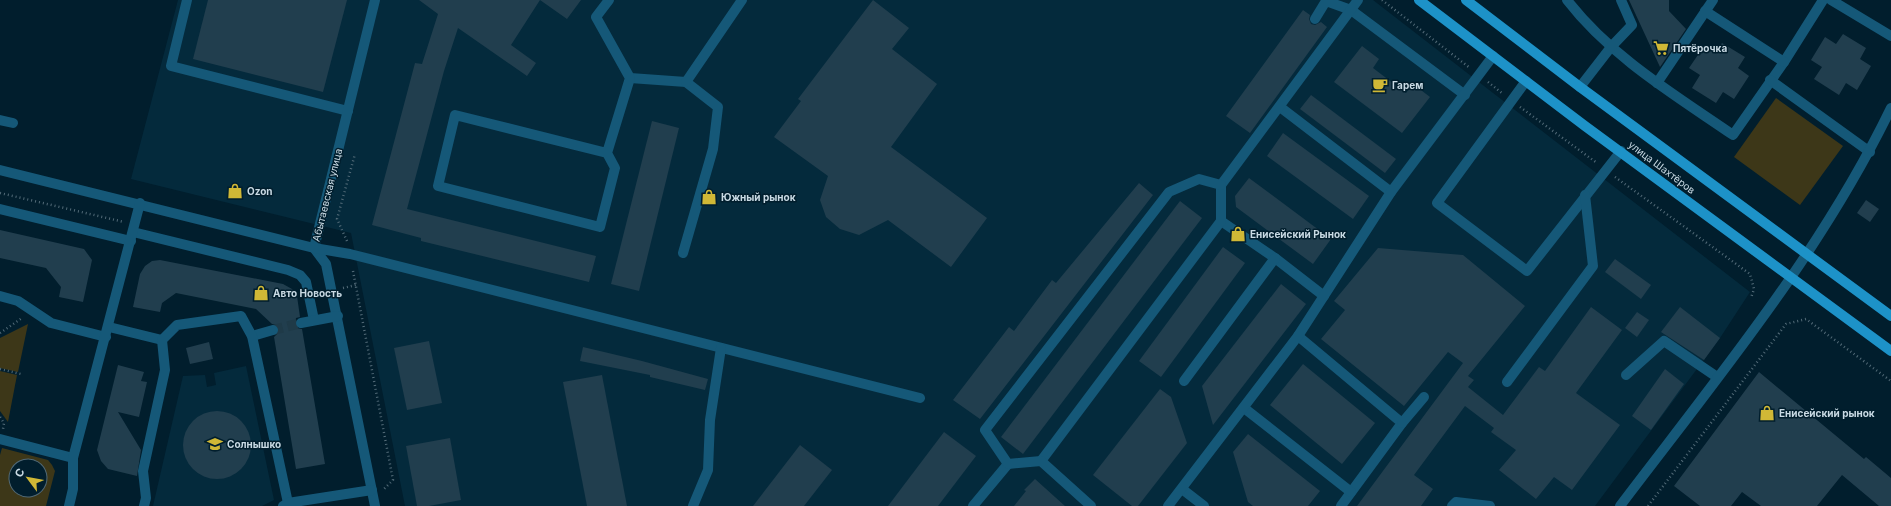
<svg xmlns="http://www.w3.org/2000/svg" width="1891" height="506" font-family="Inter,sans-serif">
<rect width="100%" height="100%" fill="#011e2d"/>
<g fill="#042a3c">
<path d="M178,0H1373L1750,292L1720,338L1595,506H405L351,233L131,179Z"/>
<path d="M246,366L274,500L262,506H153L183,376L205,375L207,387L216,385L214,373Z"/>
</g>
<g fill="#3d3718" fill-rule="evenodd">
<path d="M1776,98L1843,146L1800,205L1734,157Z"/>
<path d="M28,324L18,372L0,368V338Z"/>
<path d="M0,371L17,375L8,422L0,411Z"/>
<path d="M2,448L48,460L52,465L55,471L46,506H0V455ZM16,466H40V490H16Z"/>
</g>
<g fill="#213e4e">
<path d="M208,0H347L323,92L193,59Z"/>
<path d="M419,0H581L567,19L540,0L511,45L536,63L527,76L458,28L444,71L407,209L596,256L589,282L421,241V238L372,225L415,63L422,64L438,14Z"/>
<path d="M873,0L909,28L892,49L937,84L891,147L987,218L951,267L888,220L859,235L840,229L826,217L820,200L828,176L774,137L801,101L798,99Z"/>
<path d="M1629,0H1669V11L1686,29L1660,67Z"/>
<path d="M1303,10L1310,15L1309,19L1311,24L1315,25L1321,22L1327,27L1250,133L1226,116Z"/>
<path d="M1843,34L1866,48L1860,59L1871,66L1857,90L1846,83L1839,95L1814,79L1822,67L1811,60L1825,37L1836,44Z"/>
<path d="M1722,43L1745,57L1738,68L1749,76L1734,99L1723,92L1716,103L1692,88L1700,75L1689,68L1704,46L1715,53Z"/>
<path d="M1362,46L1379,59L1373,68L1406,93L1413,84L1430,97L1402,133L1334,82Z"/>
<path d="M1311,95L1396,159L1385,173L1300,109Z"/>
<path d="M652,121L679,128L639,291L611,284Z"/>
<path d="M1283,133L1369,196L1353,219L1267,156Z"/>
<path d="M1249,178L1331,239L1313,264L1236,207L1235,196Z"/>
<path d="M1139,183L1153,195L980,419L953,400L1009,327L1014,331L1052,280L1056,283Z"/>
<path d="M1866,200L1879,209L1870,222L1857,213Z"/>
<path d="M1180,201L1202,218L1023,454L1001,437Z"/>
<path d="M0,230L84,249L92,260L83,302L59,297L61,287L46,268L0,258Z"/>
<path d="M1223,247L1245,263L1161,377L1139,361Z"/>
<path d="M1378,248L1463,255L1525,306L1468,376L1474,380L1468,387L1503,415L1539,367L1545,371L1591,307L1622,330L1576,393L1620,425L1572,490L1554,477L1536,499L1499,470L1516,450L1491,432L1494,428L1465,406L1414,475L1433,489L1421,506H1357L1463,363L1448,352L1404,406L1321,339L1345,310L1334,301Z"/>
<path d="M1615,259L1651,285L1641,299L1605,272Z"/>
<path d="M160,260L283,284L292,289L297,296L300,317L296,318L295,324L296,328L302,329L325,464L296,469L274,337L279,332L277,325L272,324L256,309L176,293L162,303L160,312L133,307L140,274L145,266L152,261Z"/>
<path d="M1281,284L1306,304L1213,425L1202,386Z"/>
<path d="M1680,307L1720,338L1704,360L1661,332Z"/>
<path d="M1637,312L1649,320L1637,337L1625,328Z"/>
<path d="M429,341L442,403L407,410L394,348Z"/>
<path d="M209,342L213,359L190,364L186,348Z"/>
<path d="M583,347L642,361L708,379L705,390L650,377V375L580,361Z"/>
<path d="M1303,364L1375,423L1342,464L1270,405Z"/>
<path d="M118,365L144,372L141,381L147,382L139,417L118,412L141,450L137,476L108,469L101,461L97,450Z"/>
<path d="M1665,369L1684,384L1651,430L1632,416Z"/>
<path d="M1759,372L1864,459L1866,457L1891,478V506H1879L1842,475L1817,506H1761L1742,492L1731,506H1700L1674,486Z"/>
<path d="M602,375L627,506H587L563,382Z"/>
<path d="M1160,389L1171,397L1187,443L1138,506H1132L1093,475Z"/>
<circle cx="217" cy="445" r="34"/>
<path d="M944,432L976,456L938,506H888Z"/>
<path d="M1248,434L1320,491L1308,506H1253L1248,502L1233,452Z"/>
<path d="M450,438L461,500L429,506H417L406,446Z"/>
<path d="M800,445L832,470L804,506H753Z"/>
<path d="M1035,479L1065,506H1014L1026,491L1024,490Z"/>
</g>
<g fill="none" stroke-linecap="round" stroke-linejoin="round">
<path stroke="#1f3a48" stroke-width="10" stroke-dasharray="10 5" stroke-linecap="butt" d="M273,330L301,323"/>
<g stroke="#536b78" stroke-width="2.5" stroke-dasharray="1 3" stroke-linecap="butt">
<path d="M1382,0L1470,68"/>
<path d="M1488,82L1503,94"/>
<path d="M1520,107L1597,163"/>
<path d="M1615,177L1750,274L1754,289L1751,298"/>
<path d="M0,193L124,222"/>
<path d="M347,241L337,219L355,154"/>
<path d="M353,271L393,480L384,489"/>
<path d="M343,288L356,285"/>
<path d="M0,333L22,318"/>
<path d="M0,369L21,374"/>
<path d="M0,417L4,423L3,429"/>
<path d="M1648,506L1786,324L1806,319L1891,381"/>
</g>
<g stroke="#155878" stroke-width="10">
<path d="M187,0L171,66L348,111"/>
<path d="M375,0L314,248L326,264L375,506"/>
<path d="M1567,0C1611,57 1675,95 1733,135L1784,62L1823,0"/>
<path d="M1831,0L1891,36"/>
<path d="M1705,11L1784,62"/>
<path d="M1315,19L1326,1L1351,10L1465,95"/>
<path d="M630,78L686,82L718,107L713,149L683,253"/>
<path d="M1770,80L1870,152"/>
<path d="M1526,81L1437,203L1527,271L1621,151"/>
<path d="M686,82L742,0"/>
<path d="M1657,83L1713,0"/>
<path d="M1580,87L1611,47L1632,25L1621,0"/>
<path d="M1280,107L1391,192"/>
<path d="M0,120L13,123"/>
<path d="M607,153L615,168L600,227L438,186L455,115L607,153L630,78L596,17L609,0"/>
<path d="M0,170L314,248L350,254L920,398"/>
<path d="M0,209L131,241"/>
<path d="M1221,221L1275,258L1324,296"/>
<path d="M133,232L288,270L300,275L306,282L314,320"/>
<path d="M0,296L18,301L51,323L106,337"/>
<path d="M301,323L338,316"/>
<path d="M109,327L162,340"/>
<path d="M252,336L273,330"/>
<path d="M1298,336L1402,423L1341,506"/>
<path d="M1626,375L1664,341L1717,377"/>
<path d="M1184,381L1275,258"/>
<path d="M1507,382L1593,266L1585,195"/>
<path d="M1244,408L1351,492"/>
<path d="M1402,423L1424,397"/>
<path d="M0,439L73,458"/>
<path d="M1041,461L1221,221V185L1358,0"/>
<path d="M1182,489L1204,506"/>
<path d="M69,506L73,489V458L140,203"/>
<path d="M144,506L146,498L143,471L165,370L162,340L177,325L241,316L252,336L288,503"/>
<path d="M283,506L288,503L372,490"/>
<path d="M693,506L708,470L710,420L721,348"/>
<path d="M973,506L1008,464"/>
<path d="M1091,506L1041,461L1008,464L985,430L1169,192L1199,179L1221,185"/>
<path d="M1168,506L1298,336L1391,192L1493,56"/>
<path d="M1452,506L1456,502L1490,506"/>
<path d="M1620,506C1717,378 1821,253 1891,108"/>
</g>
<g stroke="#1d92c8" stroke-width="10">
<path d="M1419,0L1585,126L1891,351"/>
<path d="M1466,0L1580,87L1891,316"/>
</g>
</g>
<defs>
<symbol id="supermarket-bare" viewBox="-9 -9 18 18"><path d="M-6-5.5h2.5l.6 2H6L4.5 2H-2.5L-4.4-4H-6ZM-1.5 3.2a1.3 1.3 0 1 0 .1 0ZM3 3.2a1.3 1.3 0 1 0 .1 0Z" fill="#d0b836" stroke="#011e2d" stroke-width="2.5" paint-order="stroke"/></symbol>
<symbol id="cafe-bare" viewBox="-9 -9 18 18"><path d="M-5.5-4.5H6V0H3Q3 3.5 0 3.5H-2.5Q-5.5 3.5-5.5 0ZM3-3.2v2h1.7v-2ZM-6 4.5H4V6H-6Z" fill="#d0b836" stroke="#011e2d" stroke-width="2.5" paint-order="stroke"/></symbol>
<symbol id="shop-bare" viewBox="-9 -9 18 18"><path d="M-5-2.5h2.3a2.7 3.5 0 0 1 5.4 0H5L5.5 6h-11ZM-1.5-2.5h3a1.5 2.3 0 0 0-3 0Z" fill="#d0b836" stroke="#011e2d" stroke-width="2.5" paint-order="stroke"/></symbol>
<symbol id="school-bare" viewBox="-9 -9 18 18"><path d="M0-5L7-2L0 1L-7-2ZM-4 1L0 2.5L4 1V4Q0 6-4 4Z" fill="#d0b836" stroke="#011e2d" stroke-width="2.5" paint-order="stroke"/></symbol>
</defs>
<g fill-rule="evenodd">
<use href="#supermarket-bare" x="1650" y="37" width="22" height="22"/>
<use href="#cafe-bare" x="1369" y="74" width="22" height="22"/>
<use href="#shop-bare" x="224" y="180" width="22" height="22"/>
<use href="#shop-bare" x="698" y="186" width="22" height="22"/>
<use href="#shop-bare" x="1227" y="223" width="22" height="22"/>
<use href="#shop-bare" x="250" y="282" width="22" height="22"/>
<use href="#shop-bare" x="1756" y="402" width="22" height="22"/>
<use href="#school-bare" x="204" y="433" width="22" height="22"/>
</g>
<g text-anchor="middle" stroke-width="3" stroke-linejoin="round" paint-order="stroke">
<g font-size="10" font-weight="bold" fill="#c9dae4" stroke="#011e2d" text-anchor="start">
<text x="1673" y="52">Пятёрочка</text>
<text x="1392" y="89">Гарем</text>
<text x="247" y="195">Ozon</text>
<text x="721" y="201">Южный рынок</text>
<text x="1250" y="238">Енисейский Рынок</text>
<text x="273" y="297">Авто Новость</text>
<text x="1779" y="417">Енисейский рынок</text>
<text x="227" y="448">Солнышко</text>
</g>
<g font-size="10" fill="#c9dae4" stroke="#011e2d">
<text transform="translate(1662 167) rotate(37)" y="4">улица Шахтёров</text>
<text transform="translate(327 195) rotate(-76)" y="4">Абытаевская улица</text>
</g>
</g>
<g transform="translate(28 478) rotate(302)"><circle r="19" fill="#011e2d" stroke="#516976"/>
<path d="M0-3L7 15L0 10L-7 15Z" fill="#d0b836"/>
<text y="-6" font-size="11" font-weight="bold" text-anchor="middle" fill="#c9dae4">С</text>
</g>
</svg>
